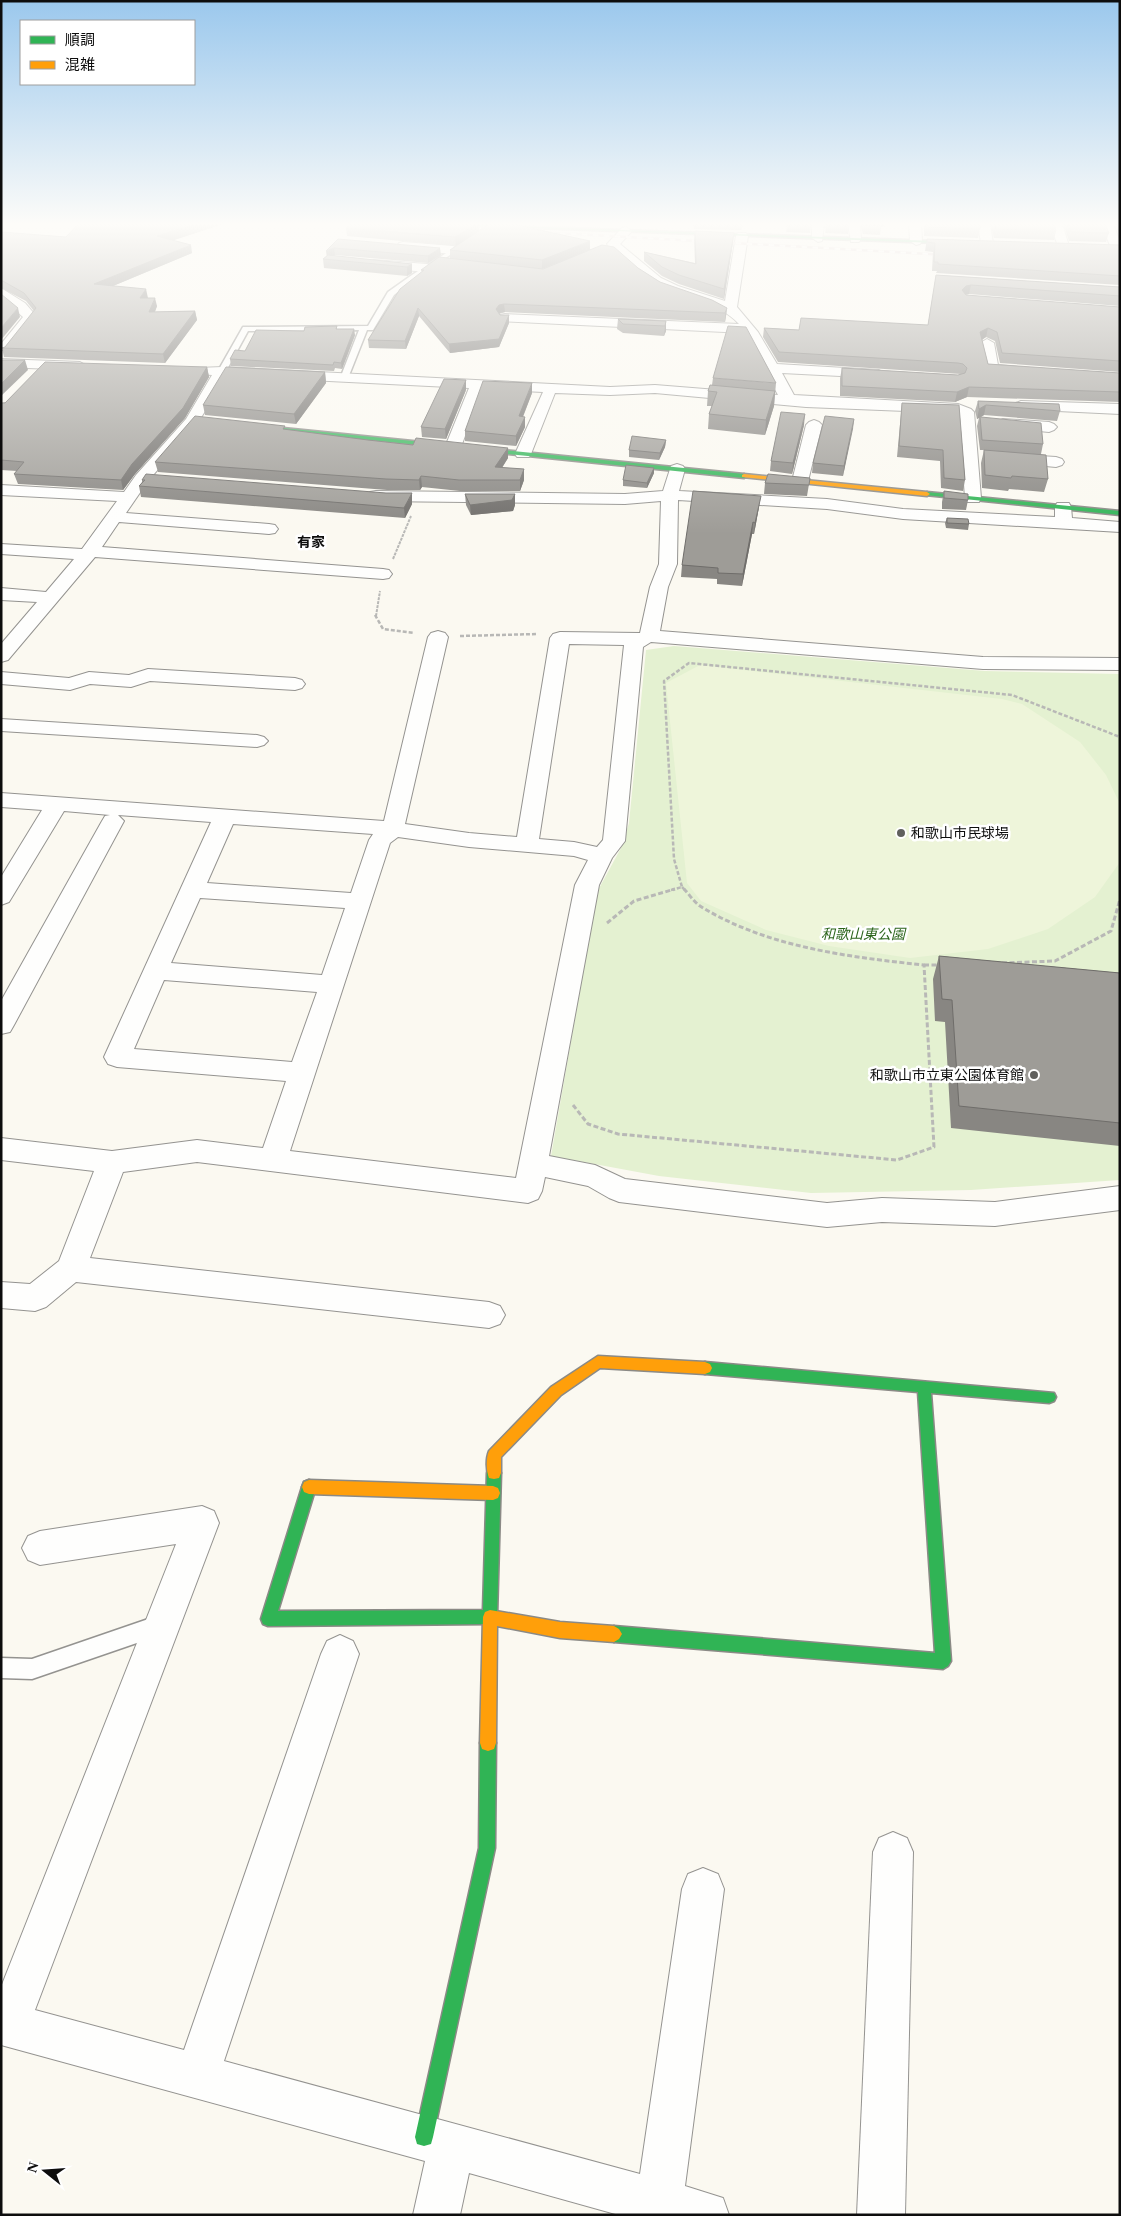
<svg xmlns="http://www.w3.org/2000/svg" width="1121" height="2216" font-family="'Times New Roman','Noto Sans JP',serif">
<rect width="100%" height="100%" fill="#fbf9f1"/>
<path fill="#e4f1d1" d="M674,646L985,671L1120,674V1180L971,1190L811,1193L659,1176L551,1156L597,892L621,848L629,823L646,650Z"/>
<path fill="#eef5da" d="M700,665L1002,699L1022,704L1080,742L1106,775L1120,804V862L1095,897L1048,929L988,949L910,958L829,946L766,930L701,901L687,883L666,683Z"/>
<g fill="none" stroke-linecap="round" stroke-linejoin="round">
<defs>
<g id="lane">
<path d="M462,243L467,244L416,277L394,295L373,330H367L348,378L341,376L359,330L248,331L225,373L218,371L243,327L368,326L388,292L412,275Z"/>
<path d="M160,1615L167,1618L170,1625L167,1632L160,1635L32,1679L1,1678V1658L32,1659Z"/>
</g>
<g id="street">
<path d="M812,224H824L822,241L818,242L812,238Z"/>
<path d="M848,224H860L861,239L859,242H851Z"/>
<path d="M909,224H921L922,241L920,244L916,245L910,241Z"/>
<path d="M978,224H990L993,243L991,246H983L981,243Z"/>
<path d="M1050,224H1062L1069,246L1067,249H1059Z"/>
<path d="M1101,224H1113L1120,241V250H1112Z"/>
<path d="M626,227L632,231L620,244L661,278L678,286L725,301L736,236L738,233H746L748,236L737,307L758,332L777,364L879,370L886,374L879,378L782,373L794,395L958,404L971,409L974,412L981,498L979,502H967L965,498L959,414L956,413L806,407L655,393L610,395L555,393L531,454L529,457H517L515,454L543,392L482,389L461,447L459,450H447L445,447L469,388L227,376L197,424L148,481L126,513L269,524L275,525L278,529L275,533L269,534L119,522L102,547L383,569L389,570L392,574L389,578L383,579L95,557L8,660L1,662V644L37,602L1,600V588L46,592L74,559L1,554V544L82,549L117,501L1,495V485L124,492L136,475L186,419L212,375L198,374L196,371L198,368L222,367L610,387L655,385L778,395L745,333L500,321L498,318L500,315L505,314L739,324C718,301 687,301 660,288C644,281 618,258 607,244L622,228Z"/>
<path d="M403,242L453,246L459,250L453,254L399,249L397,246L399,243Z"/>
<path d="M373,260L427,264L433,268L427,272L369,267L367,264Z"/>
<path d="M1,288L25,303L37,317L11,350H1V344L23,317L1,298Z"/>
<path d="M987,339L994,343L998,365L1027,368L1029,371L1027,374L986,372L980,343Z"/>
<path d="M1,359L80,362L87,366L80,370L1,367Z"/>
<path d="M1021,401L1120,404V414L1016,409L1013,406L1016,403Z"/>
<path d="M1003,419L1049,422L1054,424L1057,427L1054,430L1049,432L998,427L995,424L998,421Z"/>
<path d="M814,420L819,422L822,425L808,481L806,484H794L792,481L806,425L809,422Z"/>
<path d="M1010,454L1056,457L1062,459L1064,462L1062,465L1056,467L1004,462L1002,459L1004,456Z"/>
<path d="M677,464L683,466L685,469L679,491L827,499L903,509L1055,517V507L1057,503H1069L1071,507L1072,518L1120,522V532L903,519L827,509L678,500L677,564L668,587L660,631L983,657L1120,658V670L983,669L651,642L643,647L625,841L612,858L599,885L549,1156L595,1165L625,1179L827,1203L882,1198L995,1202L1120,1186V1210L995,1226L882,1222L827,1227L619,1202L609,1198L588,1186L545,1177L542,1191L538,1199L528,1203L197,1162L123,1172L90,1258L489,1302L500,1306L505,1315L500,1324L489,1328L76,1282L46,1307L35,1311L1,1308V1282L30,1284L59,1261L94,1171L1,1160V1138L112,1151L197,1140L263,1148L286,1081L117,1067L108,1064L104,1057L211,822L118,815L124,821L14,1025L10,1032L1,1034V1001L102,821L105,816L110,815L64,811L9,902L1,905V877L42,810L1,807V793L384,821L428,637L431,633L438,631L445,633L448,637L405,824L469,833L517,837L550,638L553,634L560,632L640,633L650,587L659,564L661,501L625,504L376,501L370,500L368,496L370,492L376,491L625,494L663,491L671,466ZM569,644L624,645L603,840L597,847L574,842L539,839ZM233,824L373,834L369,840L351,893L207,883ZM398,837L469,847L574,856L588,860L575,885L516,1178L290,1151L390,843ZM200,898L345,908L322,975L171,963ZM164,980L317,992L292,1062L134,1049Z"/>
<path d="M148,669L295,678L302,680L305,684L302,688L295,690L150,681L131,687L90,684L70,690L1,684V672L69,678L89,672L129,675Z"/>
<path d="M1,719L257,735L264,737L268,741L264,745L257,747L1,731Z"/>
<path d="M202,1506L214,1511L219,1523L35,2010L184,2050L321,1654L327,1641L340,1635L353,1641L359,1654L224,2061L640,2174L682,1889L688,1874L703,1868L718,1874L724,1889L685,2186L723,2198L729,2215H619L469,2173L460,2215H413L425,2161L1,2045V1987L176,1544L40,1565L28,1560L22,1548L28,1536L40,1531Z"/>
<path d="M893,1832L907,1838L913,1852L905,2215H857L873,1852L879,1838Z"/>
</g>
<g id="fast">
<path d="M454,224L964,242L966,243L964,244L456,225Z"/>
<path d="M273,427L744,474L747,476L744,478L271,430L270,429Z"/>
<path d="M927,492L1120,511V515L925,495V493Z"/>
<path d="M705,1362L1054,1393L1056,1397L1054,1401L1049,1403L931,1393L951,1661L948,1666L943,1669L614,1642L609,1639L606,1634L609,1629L614,1626L935,1653L918,1392L705,1374L700,1372L698,1368L700,1364Z"/>
<path d="M494,1467L499,1468L501,1473L497,1617L495,1622L490,1624L268,1626L263,1624L261,1619L302,1487L304,1482L309,1480L314,1482L316,1487L278,1611L483,1610L487,1473L489,1468Z"/>
<path d="M488,1735L494,1737L496,1743L495,1848L433,2137L431,2144L424,2146L417,2144L415,2137L479,1848L480,1743L482,1737Z"/>
</g>
<g id="slow">
<path d="M744,474L927,492L930,494L927,496L742,477V475Z"/>
<path d="M598,1356L705,1362L710,1364L712,1368L710,1372L705,1374L600,1368L561,1395L501,1457V1473L499,1478L494,1479L489,1478C486,1470 486,1458 489,1451L551,1387Z"/>
<path d="M309,1480L493,1486L498,1488L500,1493L498,1498L493,1500L309,1494L304,1492L302,1487L304,1482Z"/>
<path d="M490,1610L560,1622L614,1626L619,1629L622,1634L619,1639L614,1642L560,1638L497,1626L496,1743L494,1749L488,1751L482,1749L480,1743L483,1617L485,1612Z"/>
</g>
</defs>
<use href="#lane" stroke="#949390" stroke-width="3"/>
<use href="#street" stroke="#949390" stroke-width="2"/>
<use href="#fast" stroke="#8b8a86" stroke-width="3"/>
<use href="#slow" stroke="#8b8a86" stroke-width="3"/>
<g stroke="#b8b8b6" stroke-width="2" stroke-dasharray="3 1" stroke-linecap="butt">
<path d="M393,559L411,516"/>
<path d="M376,616L380,591"/>
</g>
<g stroke="#b8b8b6" stroke-width="2.5" stroke-dasharray="4 2" stroke-linecap="butt">
<path d="M375,615L383,629L414,633"/>
<path d="M460,636L537,634"/>
<path d="M682,887L685,890"/>
<path d="M671,890L682,887L674,859L664,681L689,663L1012,695L1120,737"/>
</g>
<g stroke="#b8b8b6" stroke-width="3" stroke-dasharray="5 2.5" stroke-linecap="butt">
<path d="M607,923L634,901L675,889"/>
<path d="M1002,963L1055,961L1111,931L1120,899"/>
<path d="M924,965H941"/>
<path d="M573,1105L588,1124L618,1134L897,1160L934,1147L924,965C848,957 766,947 700,906C694,902 689,894 684,889"/>
</g>
<use href="#lane" fill="#fefefd" fill-rule="evenodd"/>
<use href="#street" fill="#fefefd" fill-rule="evenodd"/>
<use href="#fast" fill="#30b455" fill-rule="evenodd"/>
<use href="#slow" fill="#ff9f0a" fill-rule="evenodd"/>
<defs>
<path id="rail" d="M538,232L947,255"/>
</defs>
<use href="#rail" stroke="#d7c4c5" stroke-width="2.5"/>
<use href="#rail" stroke="#fff" stroke-width="2" stroke-dasharray="5.5" stroke-linecap="butt"/>
</g>
<g fill="#888682" fill-rule="evenodd">
<path d="M223,224L173,240L192,253L113,286L148,298L157,306L155,312L195,311L197,320L165,363L4,357L2,348L5,347L34,311L26,301L1,288V232L66,237Z"/>
<path d="M350,224H479V231L590,249L638,268L660,282L727,308L726,316L725,322L505,312L499,314L500,315H509V323L499,347L450,353L419,316L406,349L369,348L368,340L422,272L421,270L450,259V250L475,234L456,246L347,236L346,228ZM586,251L543,269H542Z"/>
<path d="M693,224H743L741,230L694,229Z"/>
<path d="M787,224H811L810,233L786,232Z"/>
<path d="M826,224H849L848,234L825,233Z"/>
<path d="M860,224H885V227H881L880,235L863,234Z"/>
<path d="M924,224H980V229L978,238L924,236Z"/>
<path d="M990,224H1054L1056,231L1054,240L994,238Z"/>
<path d="M1063,224H1105L1109,233L1106,242L1069,241Z"/>
<path d="M1115,224H1120V236Z"/>
<path d="M695,231L733,242L724,299L679,284L662,276L644,261V252L695,263L694,240Z"/>
<path d="M338,239L441,255L428,263L335,255L334,256L412,264V273L407,276L324,268L323,259L327,256Z"/>
<path d="M927,239L1120,245V285L936,273L937,271H932L933,252L925,251Z"/>
<path d="M936,275L1120,287V306L969,294L965,295L1120,307V372L1000,363L995,341L986,337L982,340L988,364L1120,373V402L967,397L955,402L840,396V378L842,368L958,375L961,374L778,362L763,337L764,328L799,330L928,325Z"/>
<path d="M618,319L666,321V331L664,336L623,333L617,329Z"/>
<path d="M337,326V329L355,335L342,369L335,368L334,371L231,366L230,359L245,351L304,331Z"/>
<path d="M207,367L209,377L185,418L135,474L123,490L18,484L14,474L17,471L1,470V403Z"/>
<path d="M325,372L326,383L296,424L205,415L203,405Z"/>
<path d="M713,378L776,383L774,406L765,435L708,429L709,414L712,406H707L708,391L712,385Z"/>
<path d="M466,390L446,439L422,437L421,427Z"/>
<path d="M532,393L523,417H525V427L516,446L465,441V431Z"/>
<path d="M978,401L1060,411L1057,421L984,415L981,417L1043,444L1041,454L1048,479L1044,492L1009,489L1008,491L982,488L981,463L984,450H980L977,426L979,418L977,419L975,411Z"/>
<path d="M902,403L959,405L965,480L963,491L941,488L940,461L897,457L901,413Z"/>
<path d="M854,419L843,476L812,473L813,463Z"/>
<path d="M804,425L792,474L770,471L771,461Z"/>
<path d="M286,430L368,440L413,445L508,448V458L502,468L524,469V480L520,491H460L422,487L420,490H387L158,472L155,462Z"/>
<path d="M666,440L665,447L659,460L629,457V450Z"/>
<path d="M654,468V473L647,488L623,486V480Z"/>
<path d="M810,478L807,496L764,494L765,483Z"/>
<path d="M142,480L412,504L405,518L141,497L139,486L142,482Z"/>
<path d="M944,491L968,500L966,510L942,509V502Z"/>
<path d="M465,494L515,505L513,511L471,515L466,505Z"/>
<path d="M759,507L754,534H752L742,586L717,584V579L681,577L682,565Z"/>
<path d="M947,518L969,524L968,530L946,528L945,523Z"/>
<path d="M939,956L1120,973V1146L951,1128L945,1022L935,1021L933,979Z"/>
</g>
<g fill="#6f6d6a">
<path d="M196,224H223L159,245L157,236Z"/>
<path d="M477,224H479V231L456,246L455,237Z"/>
<path d="M734,233L733,242L724,299V289Z"/>
<path d="M590,241V250L542,269V260Z"/>
<path d="M191,245L192,253L96,293L94,284Z"/>
<path d="M334,248L335,255L327,258L326,251Z"/>
<path d="M440,248L441,255L428,263V256Z"/>
<path d="M412,264V273L407,276V267Z"/>
<path d="M971,285L969,294L964,295L962,290L966,286Z"/>
<path d="M146,289L148,298H140Z"/>
<path d="M155,298L157,306L151,321L149,312Z"/>
<path d="M504,304L505,312L500,313L496,317V309L499,305Z"/>
<path d="M18,308L20,317L1,340V328Z"/>
<path d="M418,308L419,316L406,349L405,341Z"/>
<path d="M727,308L726,316L725,322V313Z"/>
<path d="M195,311L197,320L165,363L163,354Z"/>
<path d="M509,315V323L499,347L450,353L449,344Z"/>
<path d="M666,321V331L664,336L665,326Z"/>
<path d="M988,328L986,337L978,342L980,332Z"/>
<path d="M354,329L355,335L342,369L341,363Z"/>
<path d="M25,360L28,370L1,396V384Z"/>
<path d="M207,367L209,377L185,418L135,474L123,490L121,480L132,464Z"/>
<path d="M325,372L326,383L296,424L294,414Z"/>
<path d="M466,380V390L446,439L445,429Z"/>
<path d="M532,383V393L519,426V416Z"/>
<path d="M969,387L967,397L955,402L957,392Z"/>
<path d="M775,391L774,406L765,435L766,420Z"/>
<path d="M986,405L984,415L977,419L979,409Z"/>
<path d="M805,414L804,425L792,474L793,463Z"/>
<path d="M525,417V427L516,446V436Z"/>
<path d="M854,419L853,429L843,476L844,466Z"/>
<path d="M666,440L665,447L659,460L660,453Z"/>
<path d="M508,448V458L495,478V467Z"/>
<path d="M654,468V473L647,488V483Z"/>
<path d="M524,469V480L520,491V480Z"/>
<path d="M421,476L422,487L420,490L419,480Z"/>
<path d="M412,493V504L405,518L404,508Z"/>
<path d="M515,494V505L513,511L471,515L470,505Z"/>
<path d="M761,496L759,507L754,534L755,523Z"/>
<path d="M753,522L752,534L742,586L743,574Z"/>
</g>
<g fill="#9e9c97" stroke="#6f6d6a">
<path d="M78,224H196L157,236L191,245L94,284L146,289L140,298H155L149,312L195,311L163,354L2,348L5,347L36,308L24,293L1,280V232L66,237Z"/>
<path d="M350,224H477L455,237L346,228Z"/>
<path d="M489,224H512L590,241L542,260L450,250Z"/>
<path d="M826,224H849V225Z"/>
<path d="M864,224H882V226L864,225Z"/>
<path d="M926,224H980V229L926,227Z"/>
<path d="M995,224H1054L1056,231L996,229Z"/>
<path d="M1068,224H1105L1109,233L1071,232Z"/>
<path d="M695,231L734,233L724,289L679,275L662,267L644,252L696,264Z"/>
<path d="M338,239L440,248L428,256L334,248L326,251Z"/>
<path d="M927,239L1120,245V276L938,264V262H934L935,243L927,242Z"/>
<path d="M602,245L614,247L638,268L660,282L712,300L727,308L725,313L504,304L499,305L496,309L500,315H509L499,339L449,344L418,308L405,341L368,340L400,289L424,270H421L439,257L543,269Z"/>
<path d="M328,255L412,264L407,267L323,259Z"/>
<path d="M936,275L1120,287V296L971,285L966,286L962,290L966,295L1120,307V361L1002,353L997,332L988,328L980,332L988,364L1120,373V392L969,387L957,392L842,386V368L958,375L965,373L967,368L963,364L958,363L779,352L764,328L799,330L801,318L928,325Z"/>
<path d="M1,294L18,308L1,328Z"/>
<path d="M618,319L666,321L665,326L623,324Z"/>
<path d="M337,326L336,329H354L341,363L334,362L333,365L230,359L235,350L245,351L256,330L304,331L305,327Z"/>
<path d="M728,326L746,327L776,383L713,378Z"/>
<path d="M1,360H25L1,384Z"/>
<path d="M45,362L207,367L183,408L132,464L121,480L14,474L24,462L1,460V403H5Z"/>
<path d="M226,367L325,372L294,414L203,405Z"/>
<path d="M444,379L466,380L445,429L421,427Z"/>
<path d="M483,381L532,383L519,416L525,417L516,436L465,431Z"/>
<path d="M710,385L775,391L766,420L709,414L717,392L708,391Z"/>
<path d="M978,401L1059,404L1060,411L986,405L979,409Z"/>
<path d="M902,403L959,405L965,480L944,478L943,450L899,446Z"/>
<path d="M781,412L805,414L793,463L771,461Z"/>
<path d="M195,416L285,426L283,429L368,440L413,445L416,438L508,448L495,467L524,469L520,480H459L421,476L419,480L386,479L155,462Z"/>
<path d="M825,416L854,419L844,466L813,463Z"/>
<path d="M980,416L981,417L1041,423L1043,444L982,440Z"/>
<path d="M632,436L666,440L660,453L629,450Z"/>
<path d="M984,450L1046,455L1048,479L1012,476L1011,478L985,475Z"/>
<path d="M626,465L654,468L647,483L623,480Z"/>
<path d="M146,474L386,493H412L404,508L139,486L145,480H142Z"/>
<path d="M768,474L810,478L809,485L765,483Z"/>
<path d="M693,491L761,496L755,523L753,522L743,574L718,573V568L682,565Z"/>
<path d="M944,491L968,494V500L944,498Z"/>
<path d="M465,494H515L512,500L470,505Z"/>
<path d="M947,518L968,519L969,524L947,523Z"/>
<path d="M939,956L1120,973V1123L959,1106L952,1000L942,999Z"/>
</g>
<linearGradient id="sky" x2="0" y2="1"><stop stop-color="#9bc8ed"/><stop offset="0.42" stop-color="#fdfcf9"/><stop offset="1" stop-color="#fdfcf9" stop-opacity="0"/></linearGradient>
<rect width="1121" height="534" fill="url(#sky)"/>
<g fill="#60605d" stroke="#fff" stroke-width="2">
<circle cx="901" cy="833" r="5"/>
<circle cx="1034" cy="1075" r="5"/>
</g>
<g text-anchor="middle" stroke-width="5" stroke-linejoin="round" paint-order="stroke">
<g font-size="14" font-weight="bold" fill="#0d0d0d" stroke="#fff">
<text x="311" y="547">有家</text>
</g>
<g font-size="14" fill="#0d0d0d" stroke="#fff" text-anchor="start">
<text x="911" y="838">和歌山市民球場</text>
<text x="1024" y="1080" text-anchor="end">和歌山市立東公園体育館</text>
</g>
<g font-size="14" font-style="italic" fill="#2c651c" stroke="#fff">
<text x="863" y="939">和歌山東公園</text>
</g>
</g>
<rect width="1121" height="2216" fill="none" stroke="#0d0d0d" stroke-width="5"/>
<rect x="20" y="20" width="175" height="65" fill="#ffffff" stroke="#9e9e9e"/>
<rect x="30" y="36" width="25" height="8" fill="#30b455" stroke="#9e9e9e"/>
<text x="65" y="45" font-size="15" fill="#0d0d0d">順調</text>
<rect x="30" y="61" width="25" height="8" fill="#ff9f0a" stroke="#9e9e9e"/>
<text x="65" y="70" font-size="15" fill="#0d0d0d">混雑</text>
<g transform="translate(45 2171) rotate(287)" stroke="#ffffff" stroke-width="4" paint-order="stroke">
<path d="M0-4L9 19L0 12L-9 19Z" fill="#0d0d0d"/>
<text y="-8" font-size="14" font-weight="bold" text-anchor="middle" fill="#0d0d0d">N</text>
</g>
</svg>
